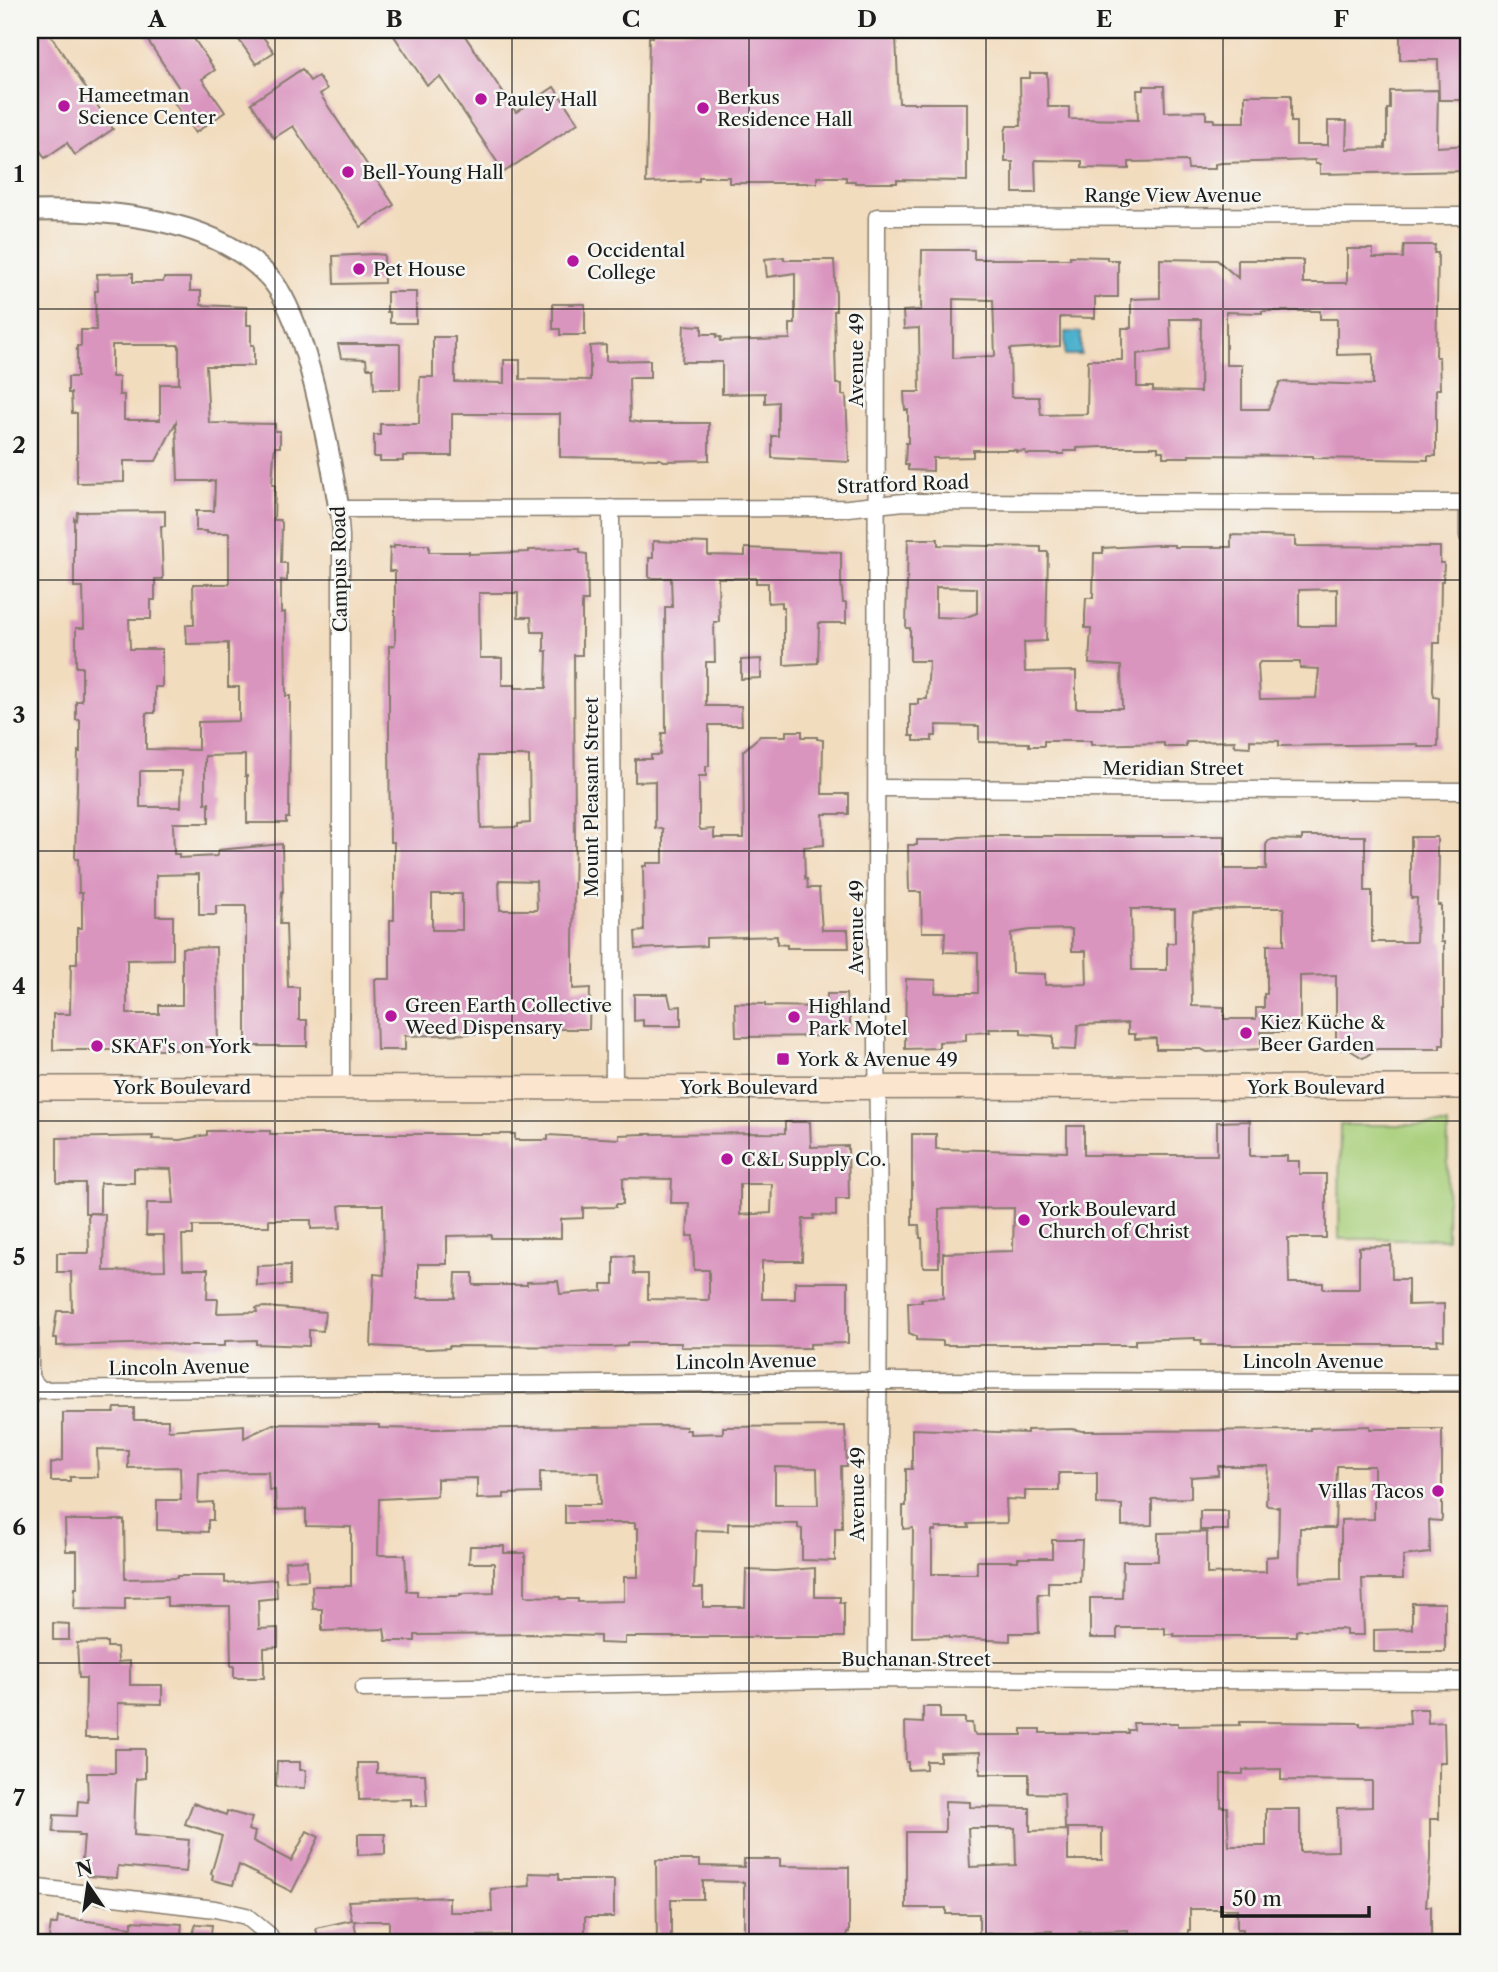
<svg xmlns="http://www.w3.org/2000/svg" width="1498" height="1972" font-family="'Libre Caslon Text',serif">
<rect width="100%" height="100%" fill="#f6f6f2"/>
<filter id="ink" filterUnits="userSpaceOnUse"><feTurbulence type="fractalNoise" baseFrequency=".0143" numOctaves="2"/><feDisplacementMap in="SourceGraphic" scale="14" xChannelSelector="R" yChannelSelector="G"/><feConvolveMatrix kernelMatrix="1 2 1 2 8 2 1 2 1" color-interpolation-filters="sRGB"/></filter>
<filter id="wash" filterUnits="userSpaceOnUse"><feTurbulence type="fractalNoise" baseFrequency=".00686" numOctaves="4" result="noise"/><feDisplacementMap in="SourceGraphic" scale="28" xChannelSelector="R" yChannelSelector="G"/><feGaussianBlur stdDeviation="1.57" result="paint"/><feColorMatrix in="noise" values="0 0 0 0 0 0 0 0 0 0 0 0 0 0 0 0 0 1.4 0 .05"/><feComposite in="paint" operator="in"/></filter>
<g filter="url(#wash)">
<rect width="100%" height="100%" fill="#f2dcbe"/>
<path fill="#a9cf7a" stroke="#62764b" stroke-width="2" d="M1340,1125H1448L1447,1239H1339Z"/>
<rect fill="#4eb1cd" stroke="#356674" stroke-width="2" x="1065" y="332" width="16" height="23"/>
<g id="blocks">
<g fill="#da95bf" fill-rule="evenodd">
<path d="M30,30H47L113,129L75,155L67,143L45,158L30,135Z"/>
<path d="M141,30H188L215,70L202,79L225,112L195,133L171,98L181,91Z"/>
<path d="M232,30H258L274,52L256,64Z"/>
<path d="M390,30H461L516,112L554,87L578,123L504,172L440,77L427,85Z"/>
<path d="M722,30L893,31L892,37H896L899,103H967V181L897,180V183H855V181H846V177H817V183H729V177H699V181L646,183L649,37H653V31Z"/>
<path d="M1400,30H1466V80H1468V100H1439L1438,60H1400Z"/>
<path d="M302,69L310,81L318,76L322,82L327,89L320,94L394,205L361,227L293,126L274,138L251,103Z"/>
<path d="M1030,73H1047L1048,107H1069V119L1138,120L1137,90H1144V86H1164L1165,112L1206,111V119H1214V122H1245V95H1291V122H1296V145H1328V121H1347L1346,149L1385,148V142H1387V109H1390V91L1438,90L1437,147L1468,145V171L1320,174V164H1315V160L1222,163L1215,164V169H1188L1187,161L1129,162V169L1082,168V161L1035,160L1036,193H1013V162H1005V132L1007,126H1021L1020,78H1030Z"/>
<path d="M1404,245H1435L1434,253H1438L1436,357H1439L1440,389H1436V456H1428V460L1313,458V456L1189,455V457H1163V451H1158V447H1103L1077,448V451H1064V454H1026L1025,451L1016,452V450H973V457L933,458V471L908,470V465H905L906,443H908V410H905L904,392H920L919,328L904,329L903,311L921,310L922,250H974V259H1070V256L1107,257V260H1118V297H1095V318L1060,317V346L1010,349L1011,397H1039L1041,415L1087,414L1088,360H1122V328H1131V299L1160,298V259L1217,260L1238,278V260H1303V283H1347V249H1373V258H1403ZM953,299L993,300L995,356L953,358ZM1262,311H1320V319H1337V355L1373,354V385L1280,382L1268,409H1242V365H1226V312L1262,313ZM1170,319H1201L1200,392L1153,391V387H1137V354L1171,350Z"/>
<path d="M374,254L384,255V283L334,284L333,256Z"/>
<path d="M784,257V260H834L836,296V311H834L836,384H842V395H846L849,462L772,458V436H778V402L765,403V393L722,394V362H682L684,325L702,326V334H717L716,337H721L720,341L790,339V324H795V273L767,277L765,259Z"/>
<path d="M133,273V282H163L164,278H190V291H201V305L247,307V325H251V345H254V366H206L209,423L275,424V431H280V447H275L274,454L272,485H275L274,520H280L282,523L281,563H287V581L281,580V613L285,612L286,696H290L289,818H286V823H247V776H245V755L205,756V803H209V823H173L174,854H179V858L217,856L218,850L282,844L283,892H282L280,924H286L288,987H299V1020H307V1046H246V906H216V915H199V874L156,875V916H173V959L127,960V1014H159V1005H182V948L216,947L218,1047H202V1050H53V1014H70L71,964H77V928H82V893H79L78,859H75L78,751L80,752V720H76V701H82V667H76V628H84L83,587H74V518L76,520L77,512L165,511V526H161L163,579H155V600H151V619H129L130,649H162V687H155V713H146V749L198,750V722L239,721V687H228V643L187,644L186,625H194L193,584H229V533H207V531H196V511H214L215,481H178L176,422L156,461H124V482L77,483V413H72L71,393H68V377H77V346H81V330H96L95,291H98L97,274ZM112,345H179V384H160V420H124V395H119V377H112ZM141,771H182L181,807H140V772Z"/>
<path d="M387,292H416V323H390V312H387Z"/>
<path d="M553,304H585V335H560V329H553Z"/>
<path d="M433,337H455V382L504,383V360H520V379L590,380V346L606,345V361L650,360V378H629L630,421L643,423H709V460L664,461L660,459L560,457V414H452V456H403V461H380V457H374V435H380V424H419L420,377H433Z"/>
<path d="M338,344H400V389H374L373,368H367L366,359L341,358Z"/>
<path d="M1231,535L1295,537V546L1440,547V563H1444L1443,581H1441L1440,643H1434L1433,691L1434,697L1439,698L1438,747H1418V745L1414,744L1279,746V741L1250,740V747L1234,746L1235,741L1186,742V747H1164V743L1091,745V741H1044V746H1029V743L979,742V726L936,725V736H932V741H914V736H910V704H918V699H927L929,661H910V628H906L908,539H938V545L1041,547V552H1048L1046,641L1024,642L1025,672L1076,671V708H1122L1121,666L1089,664L1091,628H1085V615L1086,598H1093L1094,553H1103V548L1157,545H1175V547H1231ZM936,587L977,588V613L964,618L936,617ZM1337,589V626H1299V590ZM1260,662H1300V668L1319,669L1316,698L1260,699L1258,665Z"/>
<path d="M653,541L708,543V555L745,556V548L841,552V580L843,603H846V623H819L818,663L784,665V607H782V602L768,603V583H756V578H718L719,622H714L715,662H706V706H741L742,725H709V766H706V776H699V827L701,830L714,829V838H744L743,751L760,736H786V731H802V737H817V739L823,740L822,794H849V814H823L824,845L804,847L805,879H807L808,888H819L822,930H848L849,948H787V945L777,944V936L706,938V946L636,949L635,932L644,931L643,866H646V863H663V829L655,828V781L635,782V759H651V755H660L662,733H666L665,607H672L671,578H649V558H653Z"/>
<path d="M394,545H429V552H469V554L529,552V550L565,549H580V553L587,554L588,601H582V655H574L575,843L573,940V989L590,988L589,1029H536V1032L405,1036V1050H377L375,979H390V920H394V842H390L389,737V646H394L395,643V571H389L390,547L394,548ZM479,593H518V617H531L532,632H544V651H547L546,688H515V685H502V658H480ZM479,756H529L530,823L518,824V827L481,828ZM499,880L536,881L537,910H500ZM432,894H462V930H432Z"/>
<path d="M761,659V678L741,679V660Z"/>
<path d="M991,836H1225V869H1266V845L1268,841L1273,839L1302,840V836H1365V891H1372V942H1416L1417,898H1411V837H1437V857H1439L1438,905H1441V942H1444V1045H1440V1049H1377L1363,1058L1348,1049L1336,1050V975L1300,976V1032H1261V1049L1207,1052L1201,1049H1156V1038L1135,1039V1034H1128V1023L1078,1025L1076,1050L1053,1049V1036L1021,1034V1029H989L990,1032L966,1033V1041L939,1042V1048L905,1049L906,979L936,980L935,993H978V953L944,952L945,932H922L921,892H909L908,845H917V840H947L959,837ZM1238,908H1284V945H1267V994H1264V1008H1256V1019H1224V1007L1192,1006L1191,939L1193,912ZM1131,909H1175V943H1167V970H1132ZM1072,929V951H1086L1087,984L1045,985V974L1012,973L1011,933L1030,930Z"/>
<path d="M634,994H668L671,1007L681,1006V1026H643V1020L634,1021Z"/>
<path d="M827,994H846L847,1007H850V1028L841,1036L736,1037L735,1003L765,1004V1006L826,1007Z"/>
<path d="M1250,1121V1156H1287V1161H1299V1174H1326V1238H1288L1289,1283H1323V1289H1359V1247L1391,1246L1392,1279H1408V1305L1444,1304V1340L1437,1339L1438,1345H1201L1202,1340H1195V1338L1135,1340V1345H943V1341L916,1340V1336L909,1333L908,1302H922L921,1299L943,1298V1253L1013,1251L1014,1208L939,1209V1267H923L922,1238H920L919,1225H912V1134H936V1149L1067,1152V1126H1084V1155H1217V1122Z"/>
<path d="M785,1122H810L811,1147L848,1146L849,1199H836V1216L814,1215V1219H803L802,1261H762V1299H795V1282H848V1343L810,1344V1348L681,1347V1343H627V1346L610,1347L449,1346V1348L428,1349L371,1346L374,1274L384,1275L383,1205H343L339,1206L341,1228L311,1229V1220H269V1226H193V1235H182L183,1269H208L207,1299H218L217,1313L257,1312L256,1308L265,1307L325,1312L323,1331L309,1330V1346L256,1344V1340L225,1341V1346H181L167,1343L57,1346V1338H53L57,1311H72L71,1272H57V1253H89L88,1213L105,1214L104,1271L165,1270L164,1235H146L147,1203H174L171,1169L134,1168V1183H100V1213H85V1183H57V1138L153,1136L152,1139L180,1140L207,1135V1131H270V1134H515V1140H548V1135L619,1139V1135L644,1134L785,1133ZM623,1178L672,1179L671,1203H689L687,1236H693L694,1270H709V1300L648,1299V1274H634L633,1256L614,1257V1284H602V1291L560,1294L558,1281L527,1282V1285H473V1273H456L455,1298H418V1264H447V1236L491,1235V1238H561V1219L583,1218V1208L616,1207V1204H623ZM740,1184H772L771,1213L740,1215Z"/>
<path d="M290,1265V1285L257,1286V1266Z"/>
<path d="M115,1408H134V1420H168V1430L244,1425V1438L273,1424L379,1425V1428L434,1429L670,1426L686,1427V1430H690V1434L723,1433V1427L845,1426L847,1466H841L842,1528H835V1561L802,1560V1529L798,1528V1524L728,1523V1531L696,1530L694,1588H703V1607H745L746,1570L775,1571L815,1568V1597H840V1603H844V1637H625V1644L600,1643V1636L537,1634L415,1635V1641H386L384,1629L322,1631V1609H313L312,1586H351V1527L306,1526V1509L276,1510L275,1490L269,1491L268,1472L199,1473L198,1503L213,1502V1520H208V1532L157,1530V1500H181L180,1467L128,1468V1450L97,1449L98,1477H70V1481H51V1463L63,1460V1413H114ZM775,1467L817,1468L818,1505H775ZM540,1472L599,1473L600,1505H565V1523H635V1528H638V1577H624V1601L578,1602V1599H560V1597L525,1596V1553H504V1546H470L469,1563H494V1593L460,1594V1596H417V1591H407L405,1555H378L379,1499L437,1496V1479L477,1478V1499L504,1498V1494L540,1493Z"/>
<path d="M1370,1426V1429H1442V1518L1441,1521L1429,1520L1430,1553L1403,1556V1579H1362L1364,1635H1346V1630L1341,1629L1299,1630L1296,1631V1636H1174V1634H1165V1628H1117V1638H1090V1598H1122L1123,1561H1158V1533L1207,1532V1574L1266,1572V1557L1278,1556L1279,1507L1268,1506L1266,1504L1268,1466H1218V1475L1191,1477V1498L1152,1499V1525L1122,1526V1505L1097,1504V1473H1059V1491H1025V1500L1006,1499L1007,1523L968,1524L969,1528H936V1531H932V1574H977V1561H1018V1558H1052V1540H1082L1080,1582H1048V1594H1038L1039,1633H1010V1641L949,1638V1636L912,1637L913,1528L903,1529V1506H906V1469H912V1429L1027,1433V1430L1072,1429L1082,1431L1310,1430V1428ZM1337,1466H1374V1519L1341,1520V1579L1299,1581L1300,1528H1335Z"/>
<rect x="1200" y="1511" width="28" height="19"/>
<path d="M65,1520H124L125,1579L177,1578V1576H225V1583L276,1579L277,1598L258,1600L259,1629L278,1628V1647L264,1648V1678H234V1666H231L230,1606H167V1597L125,1598V1610L74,1609L75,1588H77V1551H66Z"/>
<path d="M307,1560L308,1580L286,1581L285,1561Z"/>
<path d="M1412,1603H1445V1652H1374V1630L1412,1629Z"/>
<path d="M53,1623L69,1624V1640H53Z"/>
<path d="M107,1642V1647H117L118,1662L130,1661V1685H162V1704L118,1703V1738H85L86,1678H79L77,1643Z"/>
<path d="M923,1707H940V1718H965V1723H972L973,1733L976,1735H1022V1729H1040V1733H1128V1730H1134L1133,1723H1178V1726L1240,1725V1722H1260L1360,1723V1726L1410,1724L1409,1709H1427L1428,1723L1444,1722L1445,1762H1439V1819H1430V1859L1426,1906H1431V1940L1380,1942L1377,1941V1939L1268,1938V1933H1243V1929H1237V1909H1190V1930H1188V1934L1128,1936V1930L1079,1932L1078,1938L1052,1939V1931L979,1934V1914H946V1908H906V1832H945V1801L970,1802V1807L1030,1808V1831L1068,1830V1860H1102V1828H1065L1064,1794L1029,1793V1774H980V1752L940,1753V1761H926V1769L908,1770V1762H906L905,1722L923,1723ZM1281,1769V1780L1372,1781V1807L1337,1808L1338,1851L1300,1852V1809H1266V1846H1229L1227,1807H1221V1774H1243V1770ZM968,1828H1015L1016,1865L970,1867Z"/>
<path d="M115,1749H145V1778L136,1779L134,1835L189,1840L186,1872L118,1866L117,1878L86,1876V1861L82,1860L84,1836H78L79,1833L53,1832L54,1815L77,1816L78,1801L88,1802L87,1773H115Z"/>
<path d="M277,1762H300V1770H306L305,1788L276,1787Z"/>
<path d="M358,1763H377V1773L425,1774L427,1806H411V1799L359,1800Z"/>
<path d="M193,1803L226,1815L227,1811L252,1818L248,1830L255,1832L253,1841L291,1861L307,1831L319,1837L292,1892L239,1865L233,1885L212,1880L213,1875L211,1874L222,1836L185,1824Z"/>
<path d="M358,1834H385V1854L358,1855Z"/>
<path d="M744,1859H780V1866L849,1867V1933H847V1942H747V1933H744V1882L703,1881V1899H671V1942H657L656,1860H700V1866L744,1867Z"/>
<path d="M529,1873L559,1874V1880H614V1917H585V1942H508V1935L478,1936V1942H394V1934H389V1921H354L358,1942H319L316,1928L352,1920L348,1901L449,1897V1912H492L491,1889L530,1886Z"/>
<path d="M58,1917L132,1927V1921L182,1924L180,1942H119L87,1938V1942H71L49,1939L51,1924H57Z"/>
<path d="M196,1924L212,1925L210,1942H190Z"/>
</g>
</g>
</g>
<g filter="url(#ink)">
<use href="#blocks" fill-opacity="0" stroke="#877c6d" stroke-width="2"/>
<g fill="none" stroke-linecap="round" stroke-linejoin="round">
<defs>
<g id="minor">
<path d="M1468,502V536"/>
<path d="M611,508L614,1087"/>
<path d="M877,788L1468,791"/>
<path d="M341,1086V536L339,509L848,508L904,502L1468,503"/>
<path d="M30,1320V1398"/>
<path d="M30,1378L41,1390L877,1381L1468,1382"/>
<path d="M877,1679L879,1233L876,943L877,217L1468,216"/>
<path d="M363,1689L877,1679L1468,1681"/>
<path d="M30,1887L215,1909L246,1916L269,1935L273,1942"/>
</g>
<path id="tertiary" d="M30,211C106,209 214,217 269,277C306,316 330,454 339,509"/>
<path id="secondary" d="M30,1088L1468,1087"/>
</defs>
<use href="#minor" stroke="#877c6d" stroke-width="19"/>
<use href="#tertiary" stroke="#877c6d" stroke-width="23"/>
<use href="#secondary" stroke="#877c6d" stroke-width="26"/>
<use href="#minor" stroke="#fff" stroke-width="16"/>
<use href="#tertiary" stroke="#fff" stroke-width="19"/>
<use href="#secondary" stroke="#fce5cf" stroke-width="23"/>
</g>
</g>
<path fill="none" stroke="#1c1c1c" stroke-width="2" stroke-opacity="0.55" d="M275,30V1942M512,30V1942M749,30V1942M986,30V1942M1223,30V1942M30,309H1468M30,580H1468M30,851H1468M30,1121H1468M30,1392H1468M30,1663H1468"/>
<g fill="#b5179e" stroke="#f6f6f2" stroke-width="2.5">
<circle cx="481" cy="99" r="7"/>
<circle cx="64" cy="106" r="7"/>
<circle cx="703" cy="108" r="7"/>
<circle cx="348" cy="172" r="7"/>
<circle cx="573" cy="261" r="7"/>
<circle cx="359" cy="269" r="7"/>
<circle cx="391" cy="1016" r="7"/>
<circle cx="794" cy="1017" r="7"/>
<circle cx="1246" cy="1033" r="7"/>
<circle cx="97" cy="1046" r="7"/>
<rect x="776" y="1052" width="14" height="14" rx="3.5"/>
<circle cx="727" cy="1159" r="7"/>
<circle cx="1024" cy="1220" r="7"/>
<circle cx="1438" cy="1491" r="7"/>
</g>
<g text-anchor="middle" stroke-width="5" stroke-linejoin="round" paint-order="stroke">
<g font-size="19" fill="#1c1c1c" stroke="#f6f6f2" text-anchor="start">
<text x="78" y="102">Hameetman<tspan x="78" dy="22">Science Center</tspan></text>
<text x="717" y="104">Berkus<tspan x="717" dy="22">Residence Hall</tspan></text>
<text x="495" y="106">Pauley Hall</text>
<text x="362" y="179">Bell-Young Hall</text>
<text x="587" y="257">Occidental<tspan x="587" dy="22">College</tspan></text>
<text x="373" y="276">Pet House</text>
<text x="405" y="1012">Green Earth Collective<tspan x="405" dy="22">Weed Dispensary</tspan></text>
<text x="808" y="1013">Highland<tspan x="808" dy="22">Park Motel</tspan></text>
<text x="1260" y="1029">Kiez Küche &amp;<tspan x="1260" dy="22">Beer Garden</tspan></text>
<text x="111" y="1053">SKAF's on York</text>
<text x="797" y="1066">York &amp; Avenue 49</text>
<text x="741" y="1166">C&amp;L Supply Co.</text>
<text x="1038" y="1216">York Boulevard<tspan x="1038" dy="22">Church of Christ</tspan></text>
<text x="1424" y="1498" text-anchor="end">Villas Tacos</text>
</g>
<g font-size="19" fill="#1c1c1c" stroke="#f6f6f2">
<text x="1173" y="202">Range View Avenue</text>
<text transform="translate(856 360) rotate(-90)" y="7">Avenue 49</text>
<text transform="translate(903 484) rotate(-2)" y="7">Stratford Road</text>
<text transform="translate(339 569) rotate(-91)" y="7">Campus Road</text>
<text x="1173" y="775">Meridian Street</text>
<text transform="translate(591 797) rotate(-90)" y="7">Mount Pleasant Street</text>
<text transform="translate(856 927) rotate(-90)" y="7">Avenue 49</text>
<text x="182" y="1094">York Boulevard</text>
<text x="749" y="1094">York Boulevard</text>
<text x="1316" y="1094">York Boulevard</text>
<text transform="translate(746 1361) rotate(-1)" y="7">Lincoln Avenue</text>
<text x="1313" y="1368">Lincoln Avenue</text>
<text transform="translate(179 1367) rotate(-1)" y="7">Lincoln Avenue</text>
<text transform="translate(857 1494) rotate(-90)" y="7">Avenue 49</text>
<text x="916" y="1666">Buchanan Street</text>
</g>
</g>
<rect width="1498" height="1972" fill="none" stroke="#f6f6f2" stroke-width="77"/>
<g transform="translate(88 1885) rotate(347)" stroke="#f6f6f2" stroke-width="5" paint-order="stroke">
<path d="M0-5L12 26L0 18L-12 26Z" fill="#1c1c1c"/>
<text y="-10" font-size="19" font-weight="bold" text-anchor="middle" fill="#1c1c1c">N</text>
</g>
<path d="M1222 1906v10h147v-10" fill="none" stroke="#1c1c1c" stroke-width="3.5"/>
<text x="1232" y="1906" font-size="21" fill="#1c1c1c" stroke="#f6f6f2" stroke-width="5" paint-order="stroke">50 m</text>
<rect x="38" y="38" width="1422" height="1896" fill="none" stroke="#1c1c1c" stroke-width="2.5"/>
<g font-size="23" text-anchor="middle" font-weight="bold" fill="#1c1c1c">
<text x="157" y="27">A</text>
<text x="394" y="27">B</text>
<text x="631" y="27">C</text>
<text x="867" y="27">D</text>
<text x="1104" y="27">E</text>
<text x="1341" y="27">F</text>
<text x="19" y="182">1</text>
<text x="19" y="453">2</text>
<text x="19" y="723">3</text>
<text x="19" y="994">4</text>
<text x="19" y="1265">5</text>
<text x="19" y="1535">6</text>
<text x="19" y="1806">7</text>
</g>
</svg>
